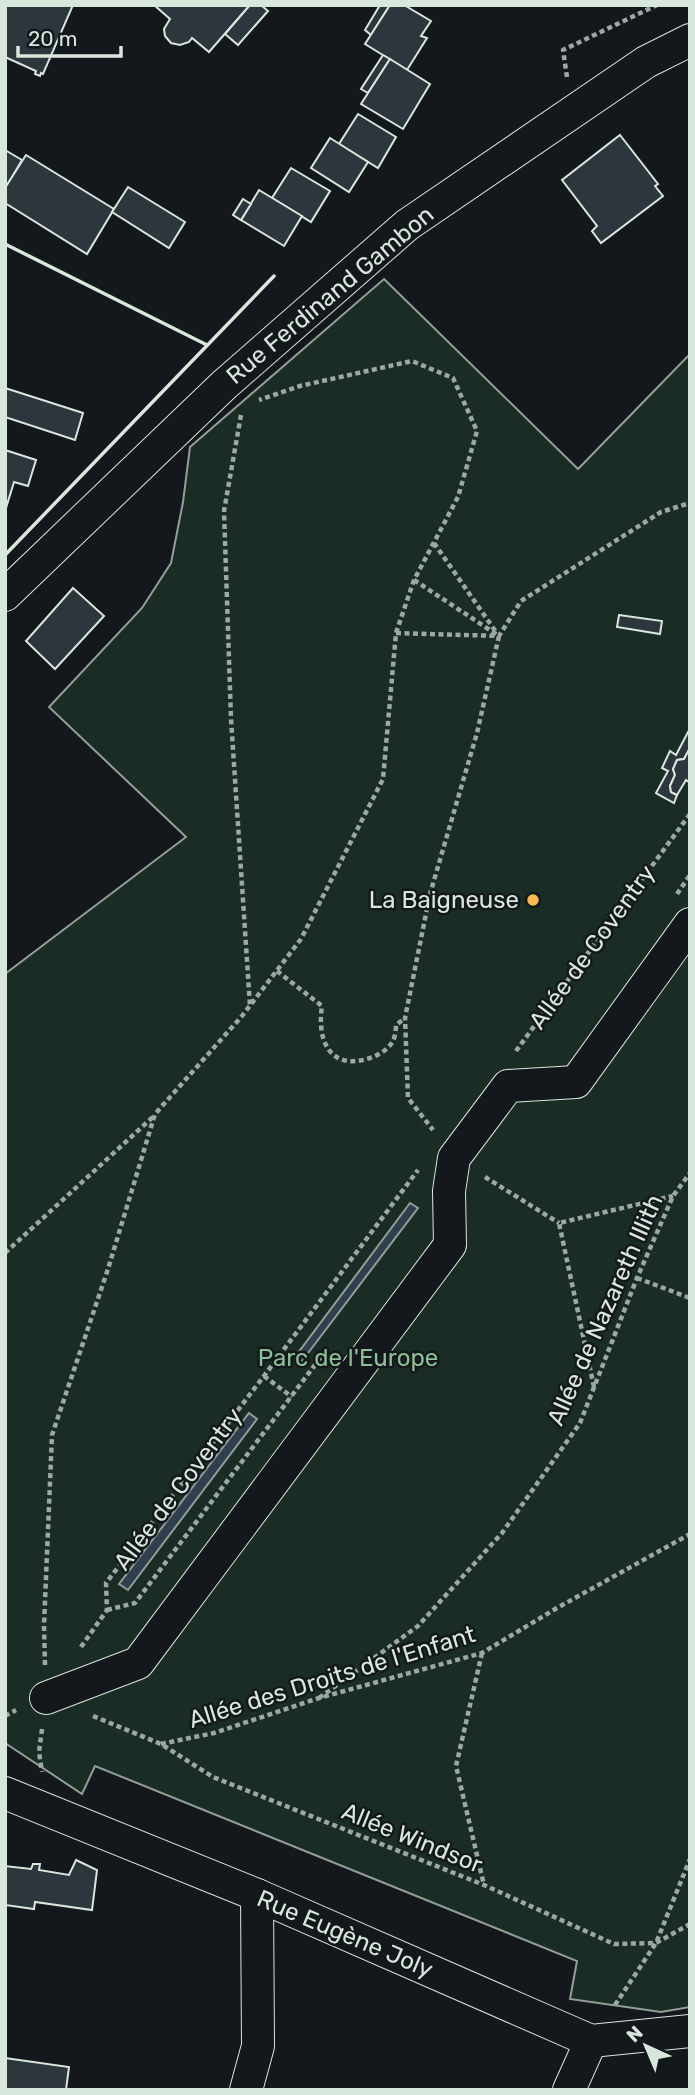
<svg xmlns="http://www.w3.org/2000/svg" width="695" height="2095" font-family="Rubik,sans-serif">
<rect width="100%" height="100%" fill="#14181c"/>
<path fill="#1a2d24" stroke="#939e99" stroke-width="2" d="M384,279L578,469L690,354V2007L661,2012L570,1999L577,1961L95,1766L82,1794L5,1743V974L186,837L49,707L142,608L171,563L183,502L190,447Z"/>
<g fill="#2f3f4d" stroke="#939e99" stroke-width="2">
<path d="M410,1203L418,1208L302,1361L295,1357Z"/>
<path d="M249,1413L257,1419L128,1590L119,1584Z"/>
</g>
<g fill="#2c363c" stroke="#d8e6dc" stroke-width="2">
<path d="M5,5H73L43,74L41,73L40,76L35,74L36,71L5,57Z"/>
<path d="M154,5H250L209,52L192,38L189,42L180,45L171,43L165,36L164,29L170,19Z"/>
<path d="M250,5H261L268,11L238,45L225,34Z"/>
<path d="M380,5H390L371,35L365,30Z"/>
<path d="M390,5H404L431,21L421,36L427,38L407,70L365,44Z"/>
<path d="M383,55L390,59L368,93L361,89Z"/>
<path d="M390,59L430,84L403,129L361,104Z"/>
<path d="M358,114L396,137L378,168L339,144Z"/>
<path d="M620,135L658,184L655,186L663,196L601,243L592,231L597,226L562,180Z"/>
<path d="M330,138L368,162L349,192L311,168Z"/>
<path d="M5,150L22,160L8,184L5,183Z"/>
<path d="M26,155L114,209L87,254L5,203V188Z"/>
<path d="M291,168L330,191L311,222L272,198Z"/>
<path d="M128,187L185,222L169,248L112,212Z"/>
<path d="M259,190L302,216L284,246L241,220Z"/>
<path d="M243,199L251,204L241,220L233,215Z"/>
<path d="M5,388L83,413L75,440L5,417Z"/>
<path d="M5,450L36,460L28,486L14,482L6,508Z"/>
<path d="M73,588L104,616L55,669L26,641Z"/>
<path d="M619,615L662,621L660,634L617,627Z"/>
<path d="M688,732L690,733V748L684,759L677,760L673,769L675,775L670,786L671,792L677,795L674,803L656,793L668,771L662,768L670,751L676,755Z"/>
<path d="M690,748V783L686,780L677,795L671,792L670,786L675,775L673,769L677,760L684,759Z"/>
<path d="M76,1860L97,1870L92,1910L35,1902L34,1909L5,1905V1866L31,1869L33,1864H40L39,1870L69,1875Z"/>
<path d="M5,2058L69,2067L66,2090H5Z"/>
</g>
<g fill="none" stroke-linecap="round" stroke-linejoin="round">
<defs>
<g id="street">
<path d="M5,595L224,385L407,225L646,62L690,40"/>
<path d="M46,1698L138,1663L450,1245L449,1191L454,1158L508,1086L576,1082L690,924"/>
<path d="M5,1793L257,1895L591,2041L690,2031"/>
<path d="M246,2090L258,2046L257,1895"/>
<path d="M569,2090L591,2041"/>
</g>
</defs>
<use href="#street" stroke="#d8e6dc" stroke-width="34"/>
<g stroke="#9da8a2" stroke-width="4.5" stroke-dasharray="5 3.5" stroke-linecap="butt">
<path d="M567,77L563,50L657,5"/>
<path d="M241,415L224,511L231,719L250,1006"/>
<path d="M434,543L496,632"/>
<path d="M414,580L499,636L477,733L430,894L405,1018L408,1098L433,1130"/>
<path d="M396,633L499,636L521,601L661,512L690,503"/>
<path d="M677,894L690,875"/>
<path d="M277,971L322,1006C317,1038 328,1070 367,1059C377,1056 387,1051 393,1041C395,1037 396,1029 396,1025L405,1018"/>
<path d="M516,1051L690,814"/>
<path d="M485,1177L559,1223"/>
<path d="M5,1253L155,1115"/>
<path d="M637,1278L690,1298"/>
<path d="M264,1376L292,1397"/>
<path d="M594,1387L559,1223L673,1196"/>
<path d="M107,1610L135,1603L324,1353"/>
<path d="M81,1647L107,1610L106,1583L264,1376L418,1170"/>
<path d="M482,1653L456,1766L484,1885"/>
<path d="M45,1665L44,1625L52,1435L108,1269L155,1114L242,1016L301,939L383,779L396,633L414,580L458,497L477,431L453,378L412,361L300,386L259,400"/>
<path d="M319,1698L418,1626L502,1533L580,1423L637,1278L673,1196L690,1173"/>
<path d="M5,1716L16,1710"/>
<path d="M93,1716L161,1744L213,1777L484,1885L614,1944L656,1943L690,1924"/>
<path d="M42,1729L39,1752L42,1772"/>
<path d="M161,1744L214,1733L319,1698L482,1653L557,1608L690,1534"/>
<path d="M615,2005L656,1943L690,1859"/>
</g>
<use href="#street" stroke="#14181c" stroke-width="32"/>
<g stroke="#d8e6dc" stroke-width="3.5">
<path d="M5,244L207,345"/>
<path d="M5,555L274,276"/>
</g>
</g>
<circle fill="#ffb74d" stroke="#14181c" stroke-width="2.5" cx="533" cy="900" r="7"/>
<g text-anchor="middle" stroke-width="5" stroke-linejoin="round" paint-order="stroke">
<g font-size="24" fill="#d8e6dc" stroke="#14181c">
<text transform="translate(330 295) rotate(-40)" y="8">Rue Ferdinand Gambon</text>
<text transform="translate(592 947) rotate(-54)" y="8">Allée de Coventry</text>
<text transform="translate(605 1310) rotate(-66)" y="8">Allée de Nazareth Illith</text>
<text transform="translate(178 1489) rotate(-53)" y="8">Allée de Coventry</text>
<text transform="translate(332 1677) rotate(-17)" y="8">Allée des Droits de l'Enfant</text>
<text transform="translate(412 1838) rotate(22)" y="8">Allée Windsor</text>
<text transform="translate(345 1934) rotate(23)" y="8">Rue Eugène Joly</text>
</g>
<g font-size="24" fill="#d8e6dc" stroke="#14181c" text-anchor="end">
<text x="519" y="908">La Baigneuse</text>
</g>
<g font-size="24" fill="#8ac095" stroke="#14181c">
<text x="348" y="1366">Parc de l'Europe</text>
</g>
</g>
<rect width="695" height="2095" fill="none" stroke="#d8e6dc" stroke-width="14"/>
<g transform="translate(646 2046) rotate(316)" stroke="#14181c" stroke-width="5" paint-order="stroke">
<path d="M0-5L12 26L0 18L-12 26Z" fill="#d8e6dc"/>
<text y="-10" font-size="19" font-weight="bold" text-anchor="middle" fill="#d8e6dc">N</text>
</g>
<path d="M18 46v10h103v-10" fill="none" stroke="#d8e6dc" stroke-width="3.5"/>
<text x="28" y="46" font-size="21" fill="#d8e6dc" stroke="#14181c" stroke-width="5" paint-order="stroke">20 m</text>
</svg>
